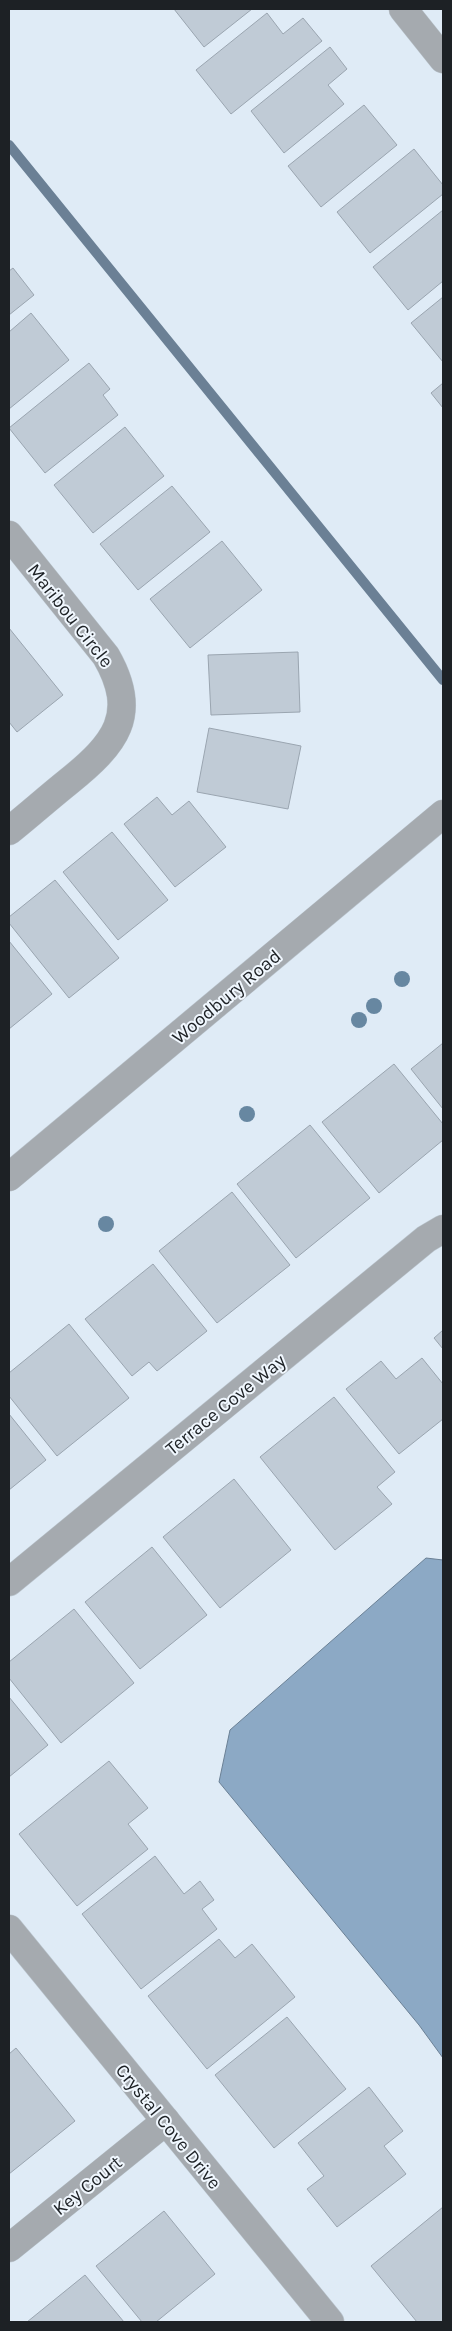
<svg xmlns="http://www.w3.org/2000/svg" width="452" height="2331" font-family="Karla,sans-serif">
<rect width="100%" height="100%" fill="#dfebf6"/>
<path fill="#8ca9c5" stroke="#6b8095" d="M426,1558L443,1560V2058L419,2025L219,1782L230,1730Z"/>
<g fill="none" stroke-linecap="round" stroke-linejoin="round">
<path stroke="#6b8095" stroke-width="10" d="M9,145L443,680"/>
</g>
<g fill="#c0cbd6" stroke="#9aa5b0">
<path d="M174,9H252L204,47Z"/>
<path d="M267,13L283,34L303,18L322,41L231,114L196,70Z"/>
<path d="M330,47L347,69L328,85L344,104L284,153L251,111Z"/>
<path d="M364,105L397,145L321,207L288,166Z"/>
<path d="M414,149L443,185V194L370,253L337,212Z"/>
<path d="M443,210V281L408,310L373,267Z"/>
<path d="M13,268L34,295L9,315V271Z"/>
<path d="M443,297V362L411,323Z"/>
<path d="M31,313L69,360L9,409V332Z"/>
<path d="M89,363L110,389L103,395L118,415L45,473L9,428Z"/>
<path d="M443,383V408L431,393Z"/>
<path d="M125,427L164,476L93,533L54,485Z"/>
<path d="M172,486L210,532L138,590L100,544Z"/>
<path d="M222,541L262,590L190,648L150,599Z"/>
<path d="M9,628L63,695L17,732L9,722Z"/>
<path d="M298,652L300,712L211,715L208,655Z"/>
<path d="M209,728L301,746L288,809L197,792Z"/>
<path d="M157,797L172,815L189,801L226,847L175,887L124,824Z"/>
<path d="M112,832L168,900L118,940L63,872Z"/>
<path d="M55,880L119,958L69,998L9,923V917Z"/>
<path d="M9,941L52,994L9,1029Z"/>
<path d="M443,1043V1109L411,1069Z"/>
<path d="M394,1064L443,1124V1140L379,1193L322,1122Z"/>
<path d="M310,1125L370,1198L296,1258L237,1184Z"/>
<path d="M232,1192L290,1265L217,1323L159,1251Z"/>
<path d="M153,1264L207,1331L157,1371L149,1362L132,1376L85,1319Z"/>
<path d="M69,1324L129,1398L57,1456L9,1396V1373Z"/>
<path d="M443,1330V1349L434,1338Z"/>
<path d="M422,1358L443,1384V1419L399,1454L346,1389L381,1361L396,1379Z"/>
<path d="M334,1397L395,1472L377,1487L392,1504L335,1550L260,1457Z"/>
<path d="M9,1414L46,1460L9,1490Z"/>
<path d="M234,1479L291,1550L220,1608L163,1537Z"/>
<path d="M152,1547L207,1615L140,1669L85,1602Z"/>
<path d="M74,1609L134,1683L61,1743L9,1678V1662Z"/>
<path d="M9,1697L48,1745L9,1777Z"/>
<path d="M109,1761L148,1808L128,1824L148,1849L77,1906L19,1834Z"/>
<path d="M155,1856L184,1894L200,1881L214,1900L202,1909L217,1929L141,1989L82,1914Z"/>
<path d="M219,1939L235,1958L252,1944L295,1997L207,2069L148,1996Z"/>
<path d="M287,2017L346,2089L274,2148L215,2075Z"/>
<path d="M16,2048L75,2121L9,2174V2054Z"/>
<path d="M369,2087L403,2131L384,2146L406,2174L337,2227L307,2189L324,2176L298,2143Z"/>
<path d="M443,2207V2322H417L371,2266Z"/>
<path d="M164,2211L215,2274L156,2322H142L96,2266Z"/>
<path d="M85,2275L124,2322H27Z"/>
</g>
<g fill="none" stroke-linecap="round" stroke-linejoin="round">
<defs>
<g id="minor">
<path d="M403,9L443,59"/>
<path d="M9,535L106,656C140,715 115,744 68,782C48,798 29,815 9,831"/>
<path d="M9,1582L426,1239L443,1229"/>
<path d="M9,1929L330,2322"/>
<path d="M9,2248L166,2121"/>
</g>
<path id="tertiary" d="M9,1177L443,814"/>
</defs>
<use href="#minor" stroke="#bcc7d0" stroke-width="29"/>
<use href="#tertiary" stroke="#bcc7d0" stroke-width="29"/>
<use href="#minor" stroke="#a5aaaf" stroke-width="28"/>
<use href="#tertiary" stroke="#a5aaaf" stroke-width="28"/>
</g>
<g fill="#6787a1">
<circle cx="402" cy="979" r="8"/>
<circle cx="374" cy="1006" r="8"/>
<circle cx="359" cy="1020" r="8"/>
<circle cx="247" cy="1114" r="8"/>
<circle cx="106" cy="1224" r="8"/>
</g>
<g text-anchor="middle" stroke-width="4" stroke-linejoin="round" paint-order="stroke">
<g font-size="19" fill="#1d2125" stroke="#f0f7fe">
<text transform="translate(71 615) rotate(52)" y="7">Maribou Circle</text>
<text transform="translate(226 996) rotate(-40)" y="7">Woodbury Road</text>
<text transform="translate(225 1404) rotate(-39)" y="7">Terrace Cove Way</text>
<text transform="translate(169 2126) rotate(51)" y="7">Crystal Cove Drive</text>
<text transform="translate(87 2185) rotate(-39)" y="7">Key Court</text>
</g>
</g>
<rect width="452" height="2331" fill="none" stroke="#1d2125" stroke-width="20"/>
</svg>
